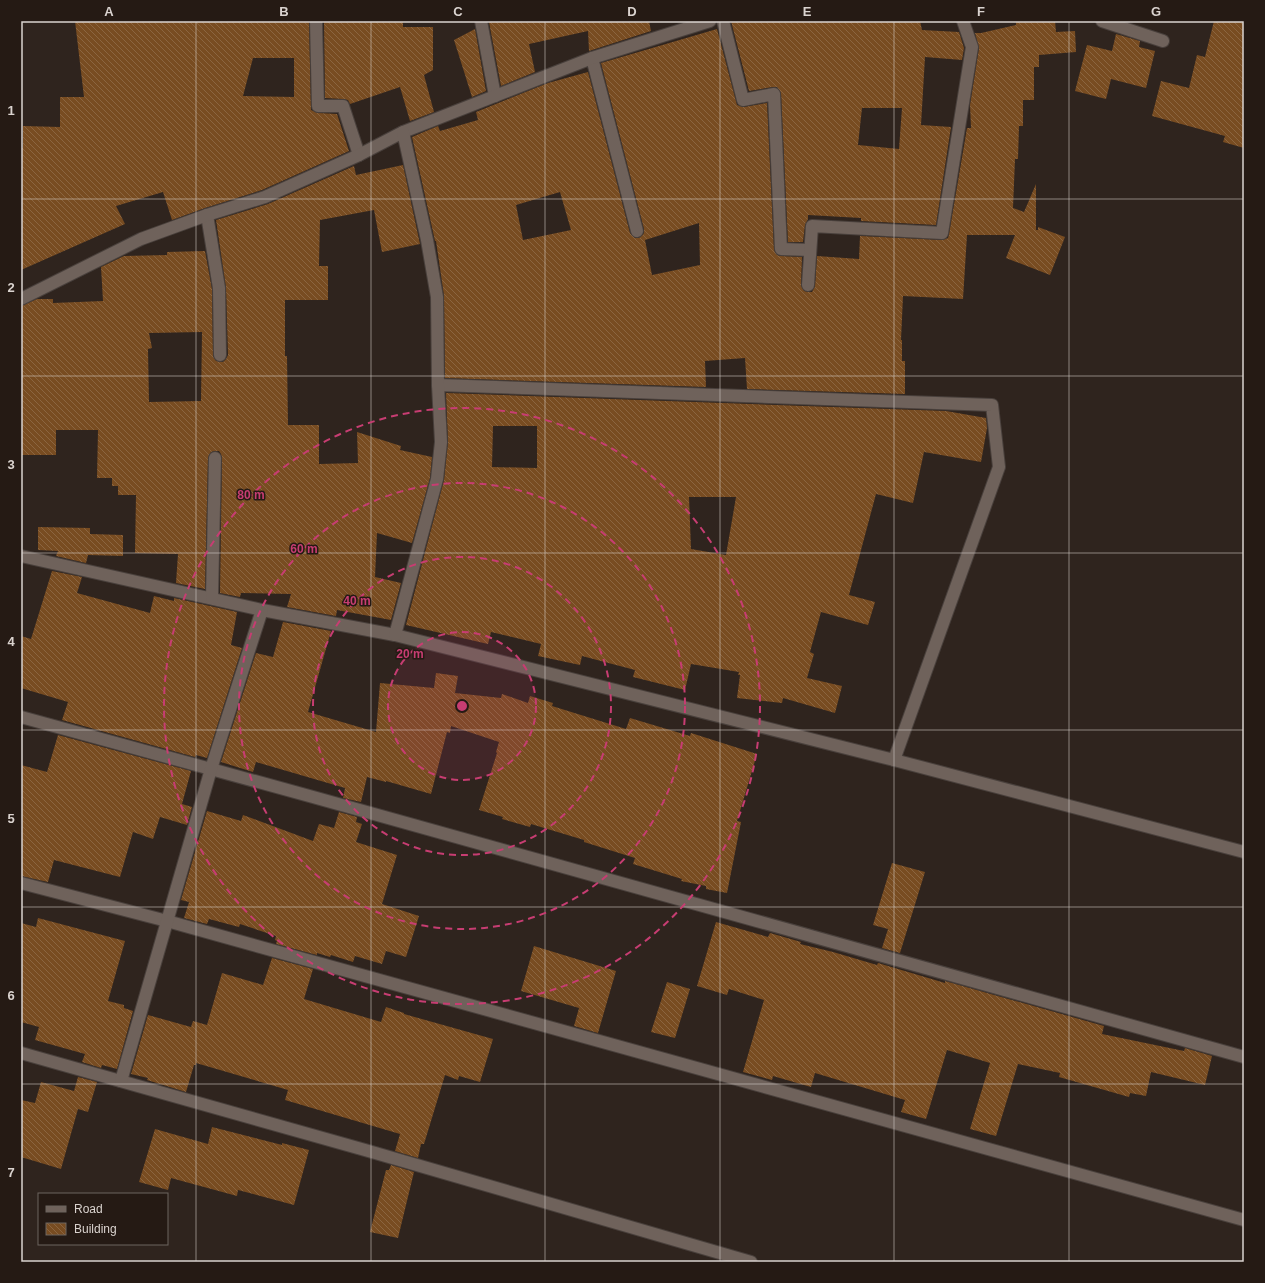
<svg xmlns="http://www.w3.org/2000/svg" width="1265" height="1283" font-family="Arial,sans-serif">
<defs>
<pattern id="building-back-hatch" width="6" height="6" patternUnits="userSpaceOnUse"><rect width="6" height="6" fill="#784c21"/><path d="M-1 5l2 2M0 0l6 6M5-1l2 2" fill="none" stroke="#8b6540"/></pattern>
</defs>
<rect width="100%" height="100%" fill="#2f241e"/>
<g fill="url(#building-back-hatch)" fill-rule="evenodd">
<path d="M75,21H309L311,110L318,113L337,114L349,151L262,190L205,208L172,220L163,192L116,206L125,224L21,270V148H23V126L60,127V97H84ZM253,58H294V97L243,96Z"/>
<path d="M324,21H403V27H433V70L424,75L434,112L410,121L400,87L350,104L348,100L343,99L325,98Z"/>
<path d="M491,21H649L651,31L589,51L588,31L529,44L535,72L501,86L489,22Z"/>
<path d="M731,21H920L922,30L959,32L964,48L962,60L925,57L921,125L951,127L936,225L861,221V218L808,215V219L805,225L803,242H788L781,93L777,87H773L749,91ZM862,108H902L899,149L858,145Z"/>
<path d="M1016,21H1055L1056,32L1075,31L1076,52L1039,55V67H1034V100H1023V126H1019L1018,159H1015L1013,208L1024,212L1036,184V230H1038V227L1065,237L1050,275L1006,258L1015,235H967L963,299L903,296L901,340H902V361H905V394L747,389L745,358L705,361L706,387L445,378L444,296L436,241H435L412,137L438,126L440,131L478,120L476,112L548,83L588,72L630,233L635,238H639L644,233V229L601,63L717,29L737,105L744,107L767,103L774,250L777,255L780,256L802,257L801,285L804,291L808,292H812L815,286L817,256L859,259L860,236L942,240L948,238L949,234L967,128H971L970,105L979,48L975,33H981L1016,25ZM560,192L571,230L523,240L516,205ZM699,223L700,265L652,275L645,240Z"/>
<path d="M1214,21H1244V148L1223,142L1225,136L1152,116L1161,81L1189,88L1197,55L1205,57Z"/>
<path d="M475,29L486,91L472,97L454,40Z"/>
<path d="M1116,34L1140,41L1139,47L1155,51L1146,88L1111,79L1106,99L1075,91L1087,45L1112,51Z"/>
<path d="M403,165L420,244L382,252L374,210L320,220L319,266H328V300H285V356H287L288,425H319V464L358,463L357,432L401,446L400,450L432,457L430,478L412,543L377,533L375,577L401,583L391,620L337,610L336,616L287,607L291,594L241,593L240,597L220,593L222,458L221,454L219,451H215L211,452L208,458L205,589L176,583L178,554L135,553L136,495H118V486H112V478H97L98,430H56V455H21V306L37,299H53V303L103,301L101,267L124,256L167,255V252L205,251L212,289L213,356L216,361L223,362L226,359L228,355L226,288L216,220L268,204L354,166L356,175ZM202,332L201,401L149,402L148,349L152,348L149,333Z"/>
<path d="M446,393L946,411L986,418L987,428L981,462L924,452L913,503L876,494L849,595L875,602L868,625L821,612L810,652L814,654L807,678L842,686L835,713L783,698L782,703L737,698L740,675H738L739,672L691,664L685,690L633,677L635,670L582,656L580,665L538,656L541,644L491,632L488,644L406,625L444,480L448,442ZM493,426H537V468L492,467ZM689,497H736L726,555L691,549Z"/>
<path d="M38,527L90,528V534L123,535V556L88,555L86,563L56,556L58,551L38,550Z"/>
<path d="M52,571L82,577L77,593L150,613L154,596L174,601V598L237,612L231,645L242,648L207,758L196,755L195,757L62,720L68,702L21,688V636L31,639Z"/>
<path d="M283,622L331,631L308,712L376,732L380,683L434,688L436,673L458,676L455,693L501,698L502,694L528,703L530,696L553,703L552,706L626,729L630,718L690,736L691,733L757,754L737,821L741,822L727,893L706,889V886L681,881L682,879L633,864L635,858L584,842V840L531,824L530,827L502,819L503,817L479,810L497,753L496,752L499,742L451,726L450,733L447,732L431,794L386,781V782L367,777L361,802L343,798L345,788L256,762L253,772L221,762L256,653L273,657Z"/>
<path d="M58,735L191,771L182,804L192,807L187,825L160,817L153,839L133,832L120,877L54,860L48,882L21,876V765L47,772Z"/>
<path d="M207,811L241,821L243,815L313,841L319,824L334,828L339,812L357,817L356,822L362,824L356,842L397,855L382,904L419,916L406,957L386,951L382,964L355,956L353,962L331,955L330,957L317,953V955L276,944L277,941L275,940L276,936L240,924L239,927L209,919L207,924L184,918L189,902L181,900Z"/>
<path d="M892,863L925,872L900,953L882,948L888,929L873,925Z"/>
<path d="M38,918L125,941L108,1001L124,1005V1008L133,1011L117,1069L102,1065L101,1068L82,1062L85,1054L35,1040L39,1027L21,1022V923L36,927Z"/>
<path d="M716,922L768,937L770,933L801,942L800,944L833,952L877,965L878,963L945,983V981L1104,1026L1102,1034L1184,1051L1185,1048L1212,1056L1205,1085L1151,1072L1146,1096L1130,1093L1129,1097L1059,1077L1060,1073L1018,1064L996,1136L970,1129L990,1063L947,1050L926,1119L901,1112L905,1100L815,1073L811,1087L773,1076L772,1080L743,1072L764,1000L729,989L727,995L697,986Z"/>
<path d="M534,946L616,971L598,1033L574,1026L579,1008L521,991Z"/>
<path d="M272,958L313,969L304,999L381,1022L386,1007L404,1013V1014L493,1039L480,1082L459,1076L458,1080L445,1075L424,1144H421L418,1158L395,1151L400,1134L285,1100L288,1090L196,1063V1065H194L186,1092L147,1080L148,1078L131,1074L148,1015L191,1027L193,1021L207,1025L222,973L263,985Z"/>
<path d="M667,982L690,989L675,1038L651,1032Z"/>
<path d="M78,1077L97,1082L88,1112L78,1109L61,1169L21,1157V1100L35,1103L41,1082L74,1091Z"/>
<path d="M212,1127L282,1145V1143L309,1150L294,1205L238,1190L237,1196L171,1178L168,1190L139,1182L155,1129L208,1144Z"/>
<path d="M391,1165L414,1172L398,1238L370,1232L386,1170H389Z"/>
</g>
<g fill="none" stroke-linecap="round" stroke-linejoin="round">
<defs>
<g id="minor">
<path d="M316,21L318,106H343L359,155"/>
<path d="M481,21L495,96"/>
<path d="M723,21L743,100L774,94L781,249L810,250"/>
<path d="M1102,21L1163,41"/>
<path d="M592,58L637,231"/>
<path d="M207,215L219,288L220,355"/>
<path d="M808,285L812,226L942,233L972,47L963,21"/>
<path d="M21,299L141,239L207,215L265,197L359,155L403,132L592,58L710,21"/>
<path d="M438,385L992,405L999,467L894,760"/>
<path d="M21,556L262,610L395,635L894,760L1244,852"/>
<path d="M212,598L215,458"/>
<path d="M395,635L437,479L441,442L438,385L437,297L427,240L403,132"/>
<path d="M21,717L313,797L1244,1057"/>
<path d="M21,883L167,921L1244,1220"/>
<path d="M21,1053L365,1150L751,1262"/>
<path d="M121,1081L211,769L262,610"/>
</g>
</defs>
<use href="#minor" stroke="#49403c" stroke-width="14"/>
<use href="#minor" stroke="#6f625b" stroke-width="12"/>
</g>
<path fill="none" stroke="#dad3cf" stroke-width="1" stroke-opacity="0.55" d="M196,21V1262M371,21V1262M545,21V1262M720,21V1262M894,21V1262M1069,21V1262M21,199H1244M21,376H1244M21,553H1244M21,730H1244M21,907H1244M21,1084H1244"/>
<circle cx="462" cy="706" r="74" fill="#c73d72" fill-opacity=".12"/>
<g fill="none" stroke="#c73d72" stroke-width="2" stroke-dasharray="7 5">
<circle cx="462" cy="706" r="74"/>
<circle cx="462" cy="706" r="149"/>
<circle cx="462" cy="706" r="223"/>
<circle cx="462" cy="706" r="298"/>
</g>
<circle cx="462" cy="706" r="6" fill="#c73d72" stroke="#251a14" stroke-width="2"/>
<g font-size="12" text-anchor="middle" font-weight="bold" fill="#c73d72" stroke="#251a14" stroke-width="3" stroke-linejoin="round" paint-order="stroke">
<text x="251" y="499">80 m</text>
<text x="304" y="553">60 m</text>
<text x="357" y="605">40 m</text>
<text x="410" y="658">20 m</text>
</g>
<rect width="1265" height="1283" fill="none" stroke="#251a14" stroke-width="44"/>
<rect x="38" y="1193" width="130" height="52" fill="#251a14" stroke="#6d645f"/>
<rect x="46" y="1206" width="20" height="6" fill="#6f625b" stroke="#6d645f"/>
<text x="74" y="1213" font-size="12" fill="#dad3cf">Road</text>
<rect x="46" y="1223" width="20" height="12" fill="url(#building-back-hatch)" stroke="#6d645f"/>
<text x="74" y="1233" font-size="12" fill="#dad3cf">Building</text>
<rect x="22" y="22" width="1221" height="1239" fill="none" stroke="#dad3cf" stroke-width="1.5"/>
<g font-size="13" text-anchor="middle" font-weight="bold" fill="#dad3cf">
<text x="109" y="16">A</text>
<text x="284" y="16">B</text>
<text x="458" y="16">C</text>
<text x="632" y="16">D</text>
<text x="807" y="16">E</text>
<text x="981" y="16">F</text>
<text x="1156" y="16">G</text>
<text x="11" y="115">1</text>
<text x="11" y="292">2</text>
<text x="11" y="469">3</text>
<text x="11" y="646">4</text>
<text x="11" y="823">5</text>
<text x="11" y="1000">6</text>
<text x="11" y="1177">7</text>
</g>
</svg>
